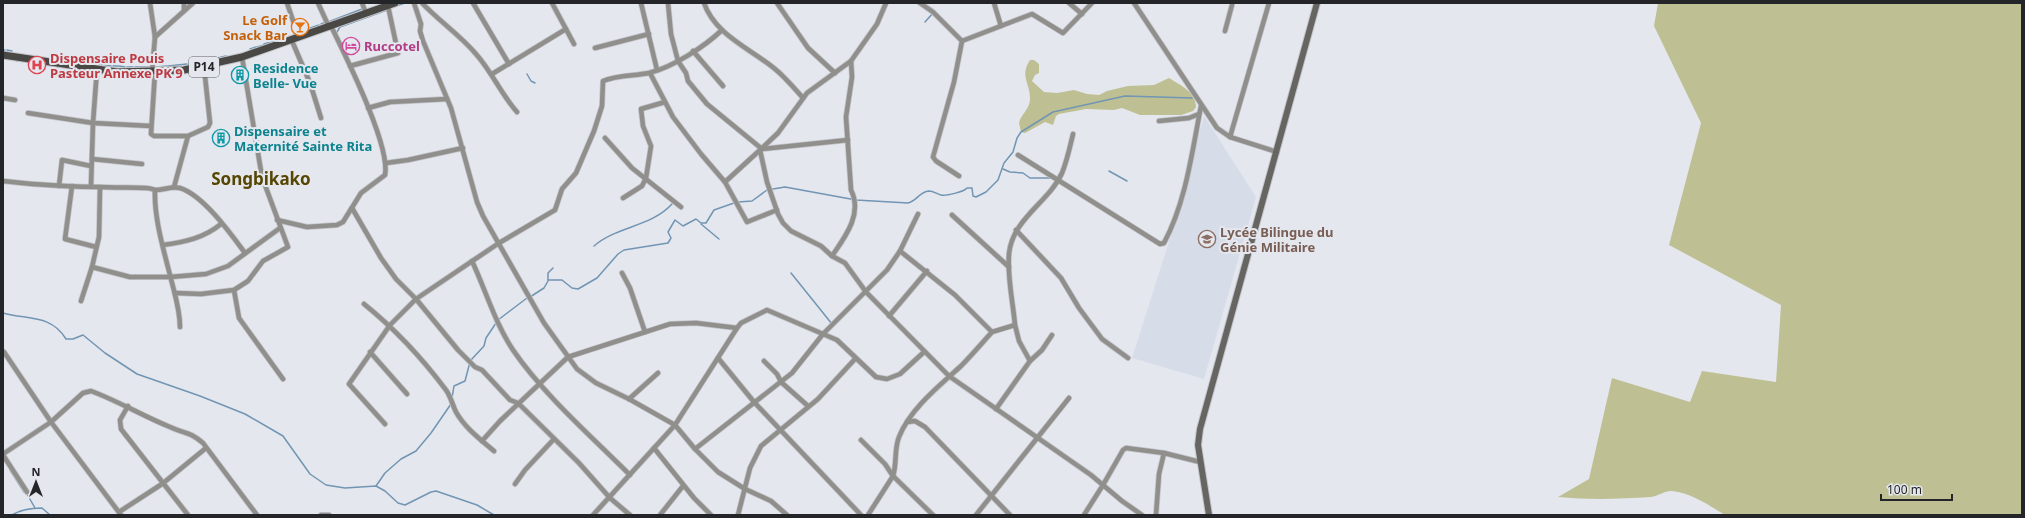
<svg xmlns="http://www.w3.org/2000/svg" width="2025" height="518" font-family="'Noto Sans',sans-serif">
<rect width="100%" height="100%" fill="#e5e7ee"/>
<path fill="#d7dce9" d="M1204,116L1256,197L1204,379L1132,358L1174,226Z"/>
<g fill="#bec094">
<path d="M1658,3H2022V515H1725C1708,505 1692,493 1672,491C1666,490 1658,496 1651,497C1621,499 1589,500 1558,497L1589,479L1612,378L1690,402L1702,371L1776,382L1781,305L1669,245L1701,123L1654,26Z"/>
<path d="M1030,60H1034L1039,64V73L1035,75L1032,81L1044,92L1057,93L1074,90L1087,94L1099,95L1107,91L1128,86L1154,85L1169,78C1180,85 1196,92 1196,107L1193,111L1181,115H1140L1122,108L1114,110L1086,109L1059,114L1056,116L1053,125L1045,122L1025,133L1021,132L1019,123C1021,114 1029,110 1030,100C1031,84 1019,76 1030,60Z"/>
</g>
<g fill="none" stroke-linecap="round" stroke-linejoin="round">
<g stroke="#7195b2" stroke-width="1.5">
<path d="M396,6L405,3"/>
<path d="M328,22L362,9"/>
<path d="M925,22L933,13"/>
<path d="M321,24L326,22"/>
<path d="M310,28L319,25"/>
<path d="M300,32L308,29"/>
<path d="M337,32L340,27L387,10"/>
<path d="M275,41L288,36"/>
<path d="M264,44L274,41"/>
<path d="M257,47L264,45"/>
<path d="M250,49L256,47"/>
<path d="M3,50H5"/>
<path d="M7,50L12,51"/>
<path d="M84,57L88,62L99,64"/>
<path d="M17,61H22"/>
<path d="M101,64L111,66"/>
<path d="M191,64L226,56"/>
<path d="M52,66L58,67"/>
<path d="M113,66H118"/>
<path d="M119,66L125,67"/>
<path d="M168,66L187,64"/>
<path d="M127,67H133"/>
<path d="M135,67H151"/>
<path d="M155,67L167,66"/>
<path d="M71,69H75"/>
<path d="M76,70L94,73"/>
<path d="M100,73L105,74"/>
<path d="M178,74L203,71"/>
<path d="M527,74L531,81L535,83"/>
<path d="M123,75L131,76"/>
<path d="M143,75H152"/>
<path d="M157,75L176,74"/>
<path d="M133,76H141"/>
<path d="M1003,169L1010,172L1023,173L1030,178H1051"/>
<path d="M1109,171L1127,181"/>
<path d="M738,202L752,201L767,190L785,187L856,200L908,203C917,201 919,192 929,191C934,191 936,194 941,195C946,196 964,192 967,188H972L973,196L976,197L986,192L998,180L1004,163L1013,152L1017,138L1021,132L1053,112L1125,96L1192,98"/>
<path d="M701,224L719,239"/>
<path d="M594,246C617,226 651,227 672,204"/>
<path d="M791,273L832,324"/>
<path d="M548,280H562L572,288L578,289L597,278L618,254L624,250L668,243L671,238L668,232L675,220L683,226L696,219L701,223H706L714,210L734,203"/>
<path d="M548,280V273L553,268"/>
<path d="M530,297L544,288L548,281"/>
<path d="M3,313C27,320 51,314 66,339H73L83,335L105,353L137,374L200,396L245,414L283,436L310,474L326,485L345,488L376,486L385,491L398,503L405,505L431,492L436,491L477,505L494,515"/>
<path d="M498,320L527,298"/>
<path d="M471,360L484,346L486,338L496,323"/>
<path d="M452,398L454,386L465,381L470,362"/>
<path d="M10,470L24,492"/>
<path d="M376,486L385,473L401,459L416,451L431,433L451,404"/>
<path d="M27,494L35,508"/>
<path d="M12,515C22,509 32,508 42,508L50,515"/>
</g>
<defs>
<g id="minor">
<path d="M150,3L155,37L152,72"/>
<path d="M184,3V10"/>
<path d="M287,3L299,38"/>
<path d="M318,3L329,27"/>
<path d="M362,3L366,13"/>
<path d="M414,3L421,24L420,31L423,41L451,108L477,202L483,216L544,323L577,369L596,383L629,399L675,425L695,449L718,472L745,489L771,501L787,515"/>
<path d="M422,3C439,21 460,35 476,54C492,72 501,94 517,112"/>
<path d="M473,3L509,64"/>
<path d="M552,3L574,44"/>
<path d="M641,3L657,70"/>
<path d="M668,3L671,34L678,61L686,73L688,81L707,104L762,149L848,140"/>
<path d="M704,3C715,35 751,49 775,69C785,77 794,88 803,98"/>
<path d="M777,3L808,48L835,73"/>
<path d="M886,3L877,24L851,61L807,93L778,133L760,150L767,182L778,214L783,223L791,231L821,246L832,256L845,263L866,292L949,376L1091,475L1122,501L1142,515"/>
<path d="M920,3L933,12L962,41L954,82L933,157L936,161L959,176"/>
<path d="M994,3L1001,26"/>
<path d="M1069,3L1082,14"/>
<path d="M1134,3L1217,128L1230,137L1277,152"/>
<path d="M1225,31L1232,5"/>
<path d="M155,37L193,3"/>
<path d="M292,41L310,83L321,118"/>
<path d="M962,41L1032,14L1063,33L1092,3"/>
<path d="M595,48L649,34"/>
<path d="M693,51L723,86"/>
<path d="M350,66L398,53L388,6"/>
<path d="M155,72L151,134L154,136H188"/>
<path d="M650,73L673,117L701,154L725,182L747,222L777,210"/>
<path d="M492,74L566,29"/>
<path d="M3,98L15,100"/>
<path d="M368,108L390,102L447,99"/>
<path d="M28,113L93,123L151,126"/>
<path d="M1159,121L1189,118L1199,114"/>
<path d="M1230,137L1269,3"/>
<path d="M605,138L632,168L681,207"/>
<path d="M1018,155L1160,244L1164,243C1186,202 1192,152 1201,106"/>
<path d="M92,159L142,164"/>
<path d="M386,163L408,160L463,148"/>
<path d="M3,181C51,187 98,187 146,188C150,188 152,189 155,190C164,190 171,186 180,188C203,195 231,234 245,253"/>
<path d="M725,182L760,150"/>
<path d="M59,186L62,160L91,166"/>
<path d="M72,186L65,239L96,247"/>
<path d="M91,186L93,123L97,69"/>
<path d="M174,187L188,136L208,127L210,123L204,67"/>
<path d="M155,190C154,219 164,251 171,279C175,295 180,310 180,327"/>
<path d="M623,198L642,186L646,178L651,146L643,126L641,109L665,102"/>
<path d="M352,208L381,258L396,279L416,299L458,350L475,367L482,370L510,400L518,403L579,463L610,498L630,515"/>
<path d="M952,215L1009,267"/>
<path d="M277,220L307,227L337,225L343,222L361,193L385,175C391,146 345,55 331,26"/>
<path d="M1016,230L1061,278L1079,308L1102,339L1128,358"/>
<path d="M163,245C185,242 204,238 221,224"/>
<path d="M900,251L955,295L992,332L1015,325L1019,341L1030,361L996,409"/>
<path d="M832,256C845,237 863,214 851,190L846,117L852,77L851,61"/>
<path d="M472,261C486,291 495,323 513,350C543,394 592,437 630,475"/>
<path d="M92,267L130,277H170L206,274L228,266L280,228"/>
<path d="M622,273L630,288L645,332"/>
<path d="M234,290L239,318L283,379"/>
<path d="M175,293L201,294L234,290L248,281L263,261L288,247L262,177L242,57"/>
<path d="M81,301L92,267L99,237L100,187"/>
<path d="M364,304C395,329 422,358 446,390C451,397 452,404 456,412C465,428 480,439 494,451"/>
<path d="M889,316L927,271"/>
<path d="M1015,325C1013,302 1007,277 1009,254C1012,219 1049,202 1062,173C1067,161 1070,147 1073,134"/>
<path d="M4,352L51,422L121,515"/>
<path d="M370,352L407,394"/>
<path d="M718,358L754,402L861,515"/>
<path d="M764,361L777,374L781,382L808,406"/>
<path d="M1030,361L1042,350L1052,335"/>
<path d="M629,399L658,373"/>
<path d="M128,406L120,420L121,429L188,515"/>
<path d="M907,422L915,421L925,427L1010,515"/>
<path d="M385,424L349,384L390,325L416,299L499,243L555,210L562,189L576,173L594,131L602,106L603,81C617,75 634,76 649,73C673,67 704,47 722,30"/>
<path d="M861,440L885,464L893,476"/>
<path d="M482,441L500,421L568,357L670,324L696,323L737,328"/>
<path d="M654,448L694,498L711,515"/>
<path d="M695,449L792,373L823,334L887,270L900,251L918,214"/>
<path d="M3,454L51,422L83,393L91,391C118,401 143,416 170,427C185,434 189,431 203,443L257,515"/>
<path d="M3,455L27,492"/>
<path d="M893,476C897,464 894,449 899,437C910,409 939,386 961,366C972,355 982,343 992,332"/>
<path d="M515,484L525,470L554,439"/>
<path d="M119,512L162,484L206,448"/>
<path d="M321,515H329"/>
<path d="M593,515L675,425L737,328L741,323L767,310L837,340L876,377L887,379L900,374L924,352"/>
<path d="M660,515L683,486"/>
<path d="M738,515L750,468L761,446L818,399L855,359"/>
<path d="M868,515L893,476L933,515"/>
<path d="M976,515L1069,398"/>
<path d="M1084,515L1103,485L1123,450L1126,448L1164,453L1200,462"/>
<path d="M1156,515L1159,474L1164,453"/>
</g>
<path id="secondary" d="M1209,515L1198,445L1200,429L1317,3"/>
<path id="primary" d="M3,55L117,72L184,70L242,57L395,3"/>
</defs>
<use href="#minor" stroke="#c2c4ca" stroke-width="6"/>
<use href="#secondary" stroke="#c2c4ca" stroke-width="8"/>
<use href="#primary" stroke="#c2c4ca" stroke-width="9"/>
<use href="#minor" stroke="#908f8c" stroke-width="4.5"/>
<use href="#secondary" stroke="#666561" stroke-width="6"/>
<use href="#primary" stroke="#4a4844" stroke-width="7"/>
</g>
<defs>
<symbol id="bar-ring" viewBox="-11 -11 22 22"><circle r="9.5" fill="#e5e7ee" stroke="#e8710a" stroke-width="1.5"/><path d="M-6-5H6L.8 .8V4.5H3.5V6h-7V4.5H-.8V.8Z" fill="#e8710a"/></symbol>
<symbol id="hotel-ring" viewBox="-11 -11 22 22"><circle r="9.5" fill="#e5e7ee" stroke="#d1479c" stroke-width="1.5"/><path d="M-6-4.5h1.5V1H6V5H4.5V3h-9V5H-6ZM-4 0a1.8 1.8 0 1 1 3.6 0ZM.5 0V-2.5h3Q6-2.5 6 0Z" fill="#d1479c"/></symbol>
<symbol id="hospital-ring" viewBox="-11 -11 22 22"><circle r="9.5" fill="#e5e7ee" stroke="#e0444e" stroke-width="1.5"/><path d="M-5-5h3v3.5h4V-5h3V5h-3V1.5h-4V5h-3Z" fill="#e0444e"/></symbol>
<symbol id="building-ring" viewBox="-11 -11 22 22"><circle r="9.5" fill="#e5e7ee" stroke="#0f9aa8" stroke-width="1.5"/><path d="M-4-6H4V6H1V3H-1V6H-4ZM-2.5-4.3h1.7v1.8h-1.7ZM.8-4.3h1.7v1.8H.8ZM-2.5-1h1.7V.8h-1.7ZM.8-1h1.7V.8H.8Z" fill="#0f9aa8"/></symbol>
<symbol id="school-ring" viewBox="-11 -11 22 22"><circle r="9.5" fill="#e5e7ee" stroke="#8d6e63" stroke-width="1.5"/><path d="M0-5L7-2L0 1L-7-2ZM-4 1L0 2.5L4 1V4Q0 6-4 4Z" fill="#8d6e63"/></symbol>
</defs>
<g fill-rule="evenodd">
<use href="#bar-ring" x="290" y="17" width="20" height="20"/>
<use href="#hotel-ring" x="341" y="36" width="20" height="20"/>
<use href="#hospital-ring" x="27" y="55" width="20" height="20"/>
<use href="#building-ring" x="230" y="65" width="20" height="20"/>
<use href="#building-ring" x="211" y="128" width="20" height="20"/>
<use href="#school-ring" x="1197" y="229" width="20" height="20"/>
</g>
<g text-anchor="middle" stroke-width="4" stroke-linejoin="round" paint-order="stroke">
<rect fill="#e5e7ee" stroke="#5e5f63" stroke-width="1" x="189" y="57" width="30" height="20" rx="3"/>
<g font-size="12" font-weight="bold" fill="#242528">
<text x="204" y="71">P14</text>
</g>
<g font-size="13" font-weight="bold" fill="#c56008" stroke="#e5e7ee" text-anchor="end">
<text x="287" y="25">Le Golf<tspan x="287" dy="15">Snack Bar</tspan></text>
</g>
<g font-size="13" font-weight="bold" fill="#b23c85" stroke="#e5e7ee" text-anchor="start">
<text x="364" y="51">Ruccotel</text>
</g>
<g font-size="13" font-weight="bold" fill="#be3a42" stroke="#e5e7ee" text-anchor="start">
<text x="50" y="63">Dispensaire Pouis<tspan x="50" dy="15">Pasteur Annexe PK 9</tspan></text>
</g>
<g font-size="13" font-weight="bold" fill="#0d838f" stroke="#e5e7ee" text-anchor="start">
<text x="253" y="73">Residence<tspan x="253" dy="15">Belle- Vue</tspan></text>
<text x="234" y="136">Dispensaire et<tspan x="234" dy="15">Maternité Sainte Rita</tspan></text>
</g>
<g font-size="13" font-weight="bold" fill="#785e54" stroke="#e5e7ee" text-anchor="start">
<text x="1220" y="237">Lycée Bilingue du<tspan x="1220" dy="15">Génie Militaire</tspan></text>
</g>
<g font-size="17" font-weight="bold" fill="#564603" stroke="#e5e7ee">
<text x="261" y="185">Songbikako</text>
</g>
</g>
<rect width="2025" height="518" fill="none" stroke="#242528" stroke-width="8"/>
<g transform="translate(36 482)" stroke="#e5e7ee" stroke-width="3" paint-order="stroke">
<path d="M0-3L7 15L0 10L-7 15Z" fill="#242528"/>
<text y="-6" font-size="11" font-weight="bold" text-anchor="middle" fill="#242528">N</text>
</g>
<path d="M1881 494v6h71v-6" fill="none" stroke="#242528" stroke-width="2"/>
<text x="1887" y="494" font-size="12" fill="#242528" stroke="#e5e7ee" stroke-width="3" paint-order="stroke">100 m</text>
</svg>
